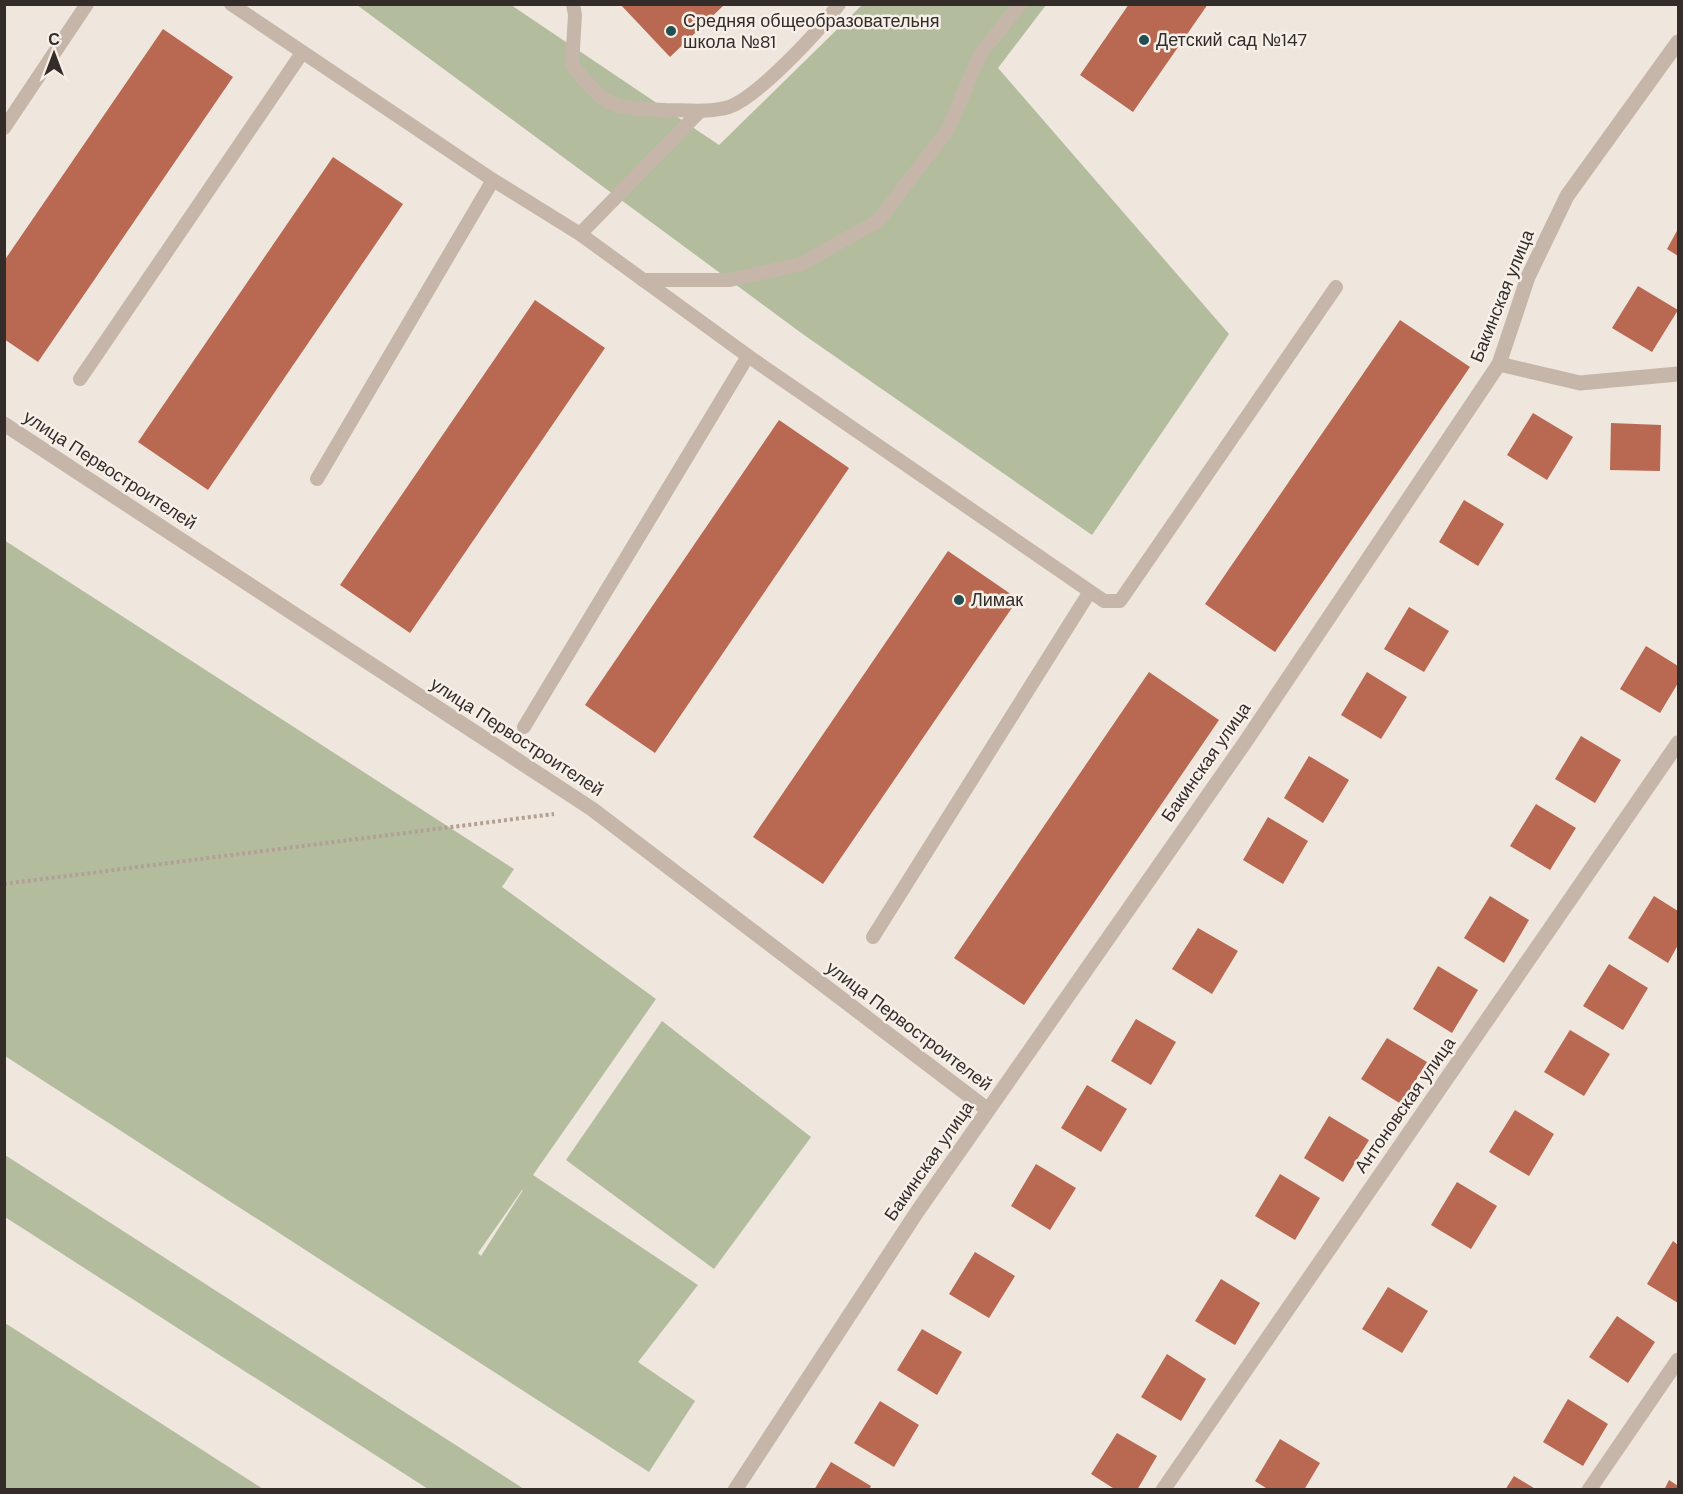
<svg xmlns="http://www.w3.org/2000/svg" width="1683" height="1494" font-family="'DM Sans',sans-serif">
<rect width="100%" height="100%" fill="#efe6dd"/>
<g fill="#b3bd9e" fill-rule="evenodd">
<path d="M357,5H511L719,145L862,5H1046L998,68L1229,334L1092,535L804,335Z"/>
<path d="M4,540L514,869L502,887L656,999L533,1175L698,1285L638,1362L695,1401L649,1472L5,1056ZM522,1190H523L481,1256L478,1253Z"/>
<path d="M662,1021L811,1137L714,1269L566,1160Z"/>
<path d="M5,1155L524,1489H428L5,1217Z"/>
<path d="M4,1323H5L263,1489H5Z"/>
</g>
<g fill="#b96851">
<path d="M620,4H725L670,57Z"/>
<path d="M1129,4H1208L1133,112L1080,75Z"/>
<path d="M163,29L233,77L38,362L4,339V261Z"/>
<path d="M333,157L403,204L208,490L138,442Z"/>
<path d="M1678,229V256L1667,249Z"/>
<path d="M1638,286L1678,310L1652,352L1612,328Z"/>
<path d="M535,300L605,348L410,633L340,585Z"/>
<path d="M1400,320L1470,367L1275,652L1205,604Z"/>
<path d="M1533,413L1573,437L1547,480L1507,455Z"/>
<path d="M779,420L849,468L655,753L585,705Z"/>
<path d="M1611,423L1661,425L1660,471L1610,470Z"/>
<path d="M1464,500L1504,524L1478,566L1439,542Z"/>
<path d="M948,551L1018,599L823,884L753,837Z"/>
<path d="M1409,607L1449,631L1424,672L1384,649Z"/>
<path d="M1646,646L1678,666V683L1660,713L1620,689Z"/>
<path d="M1149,672L1219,720L1024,1005L954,958Z"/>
<path d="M1367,672L1407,697L1381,739L1341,715Z"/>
<path d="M1581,736L1621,760L1595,803L1555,779Z"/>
<path d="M1309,756L1349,780L1323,823L1284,798Z"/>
<path d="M1536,804L1576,828L1550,870L1510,846Z"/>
<path d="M1268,817L1308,841L1283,884L1243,860Z"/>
<path d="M1490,896L1529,920L1504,963L1464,938Z"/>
<path d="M1654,896L1678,911V945L1668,963L1628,938Z"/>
<path d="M1198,928L1238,951L1212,994L1172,969Z"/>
<path d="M1609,964L1648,988L1623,1030L1583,1006Z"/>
<path d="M1438,966L1478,990L1452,1033L1413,1009Z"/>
<path d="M1136,1019L1176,1042L1151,1085L1111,1061Z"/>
<path d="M1570,1030L1610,1054L1584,1096L1544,1072Z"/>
<path d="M1387,1038L1427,1062L1401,1104L1361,1079Z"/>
<path d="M1087,1085L1127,1109L1101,1152L1061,1128Z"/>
<path d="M1515,1110L1554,1134L1529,1176L1489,1152Z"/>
<path d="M1329,1116L1369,1140L1343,1182L1304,1158Z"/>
<path d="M1036,1164L1076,1188L1050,1230L1011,1206Z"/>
<path d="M1280,1174L1320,1198L1295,1240L1255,1216Z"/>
<path d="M1457,1182L1497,1206L1471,1249L1431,1225Z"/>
<path d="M1673,1241L1678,1245V1303L1647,1284Z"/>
<path d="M975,1252L1015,1276L989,1318L949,1294Z"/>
<path d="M1221,1279L1260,1303L1235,1345L1195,1321Z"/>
<path d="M1388,1287L1428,1311L1402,1353L1362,1329Z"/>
<path d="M1617,1316L1655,1342L1628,1383L1589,1357Z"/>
<path d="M922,1329L962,1352L937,1395L897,1370Z"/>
<path d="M1167,1354L1206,1379L1181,1421L1141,1397Z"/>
<path d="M1568,1399L1608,1424L1583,1466L1543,1442Z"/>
<path d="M880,1401L919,1425L894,1467L854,1443Z"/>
<path d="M1117,1433L1157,1456L1137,1490H1116L1091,1474Z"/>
<path d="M1280,1439L1320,1463L1304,1490H1269L1255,1481Z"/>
<path d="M831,1462L871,1486L869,1490H814Z"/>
<path d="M1514,1476L1537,1490H1505Z"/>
<path d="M1669,1480L1678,1486V1490H1664Z"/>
</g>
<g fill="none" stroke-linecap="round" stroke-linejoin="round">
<path stroke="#b2a094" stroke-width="4" stroke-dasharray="3 3" stroke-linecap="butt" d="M4,884L554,814"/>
<g stroke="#c6b6aa" stroke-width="14">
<path d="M231,4L493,180L580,234L748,356L1104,601H1120L1336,287"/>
<path d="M573,4L575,15L572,65C607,107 609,108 665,110C685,110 708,113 729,107C758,97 820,30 839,4"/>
<path d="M4,128L87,4"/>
<path d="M580,234L700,111"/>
<path d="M643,280H730L801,264L878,221L947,131L981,53L1020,4"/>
<path d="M80,379L302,53"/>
<path d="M317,479L493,180"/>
<path d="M524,727L748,356"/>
<path d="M873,937L1089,593"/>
</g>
<g stroke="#c6b6aa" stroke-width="15">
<path d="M1499,364L1580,383L1678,374"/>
<path d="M4,424L592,809L988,1110"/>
<path d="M735,1490L917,1212L1246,741L1499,364L1528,277L1567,196L1678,42"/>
<path d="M1163,1490L1678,743"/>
<path d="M1589,1490L1678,1360"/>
</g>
</g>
<g fill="#234f51" stroke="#f7f0e9" stroke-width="2">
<circle cx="671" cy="31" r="6"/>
<circle cx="1144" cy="40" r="6"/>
<circle cx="959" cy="600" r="6"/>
</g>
<g text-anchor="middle" stroke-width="5" stroke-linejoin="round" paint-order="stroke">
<g font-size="18" fill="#342c29" stroke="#f7f0e9" text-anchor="start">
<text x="683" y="27">Средняя общеобразовательня<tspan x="683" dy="21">школа №81</tspan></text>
<text x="1156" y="46">Детский сад №147</text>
<text x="971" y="606">Лимак</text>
</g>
<g font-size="18" fill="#342c29" stroke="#f7f0e9">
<text transform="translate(1502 296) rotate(-68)" y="6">Бакинская улица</text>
<text transform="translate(110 470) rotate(33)" y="6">улица Первостроителей</text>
<text transform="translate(517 737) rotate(33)" y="6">улица Первостроителей</text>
<text transform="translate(1206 762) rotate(-55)" y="6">Бакинская улица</text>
<text transform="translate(909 1026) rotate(37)" y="6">улица Первостроителей</text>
<text transform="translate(1405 1105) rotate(-55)" y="6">Антоновская улица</text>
<text transform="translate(929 1161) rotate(-55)" y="6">Бакинская улица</text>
</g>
</g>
<rect width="1683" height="1494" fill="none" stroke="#342c29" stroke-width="12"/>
<g transform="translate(54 54)" stroke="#f7f0e9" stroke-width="4.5" paint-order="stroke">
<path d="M0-4.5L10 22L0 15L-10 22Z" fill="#342c29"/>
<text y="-9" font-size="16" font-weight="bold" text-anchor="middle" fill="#342c29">С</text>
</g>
</svg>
